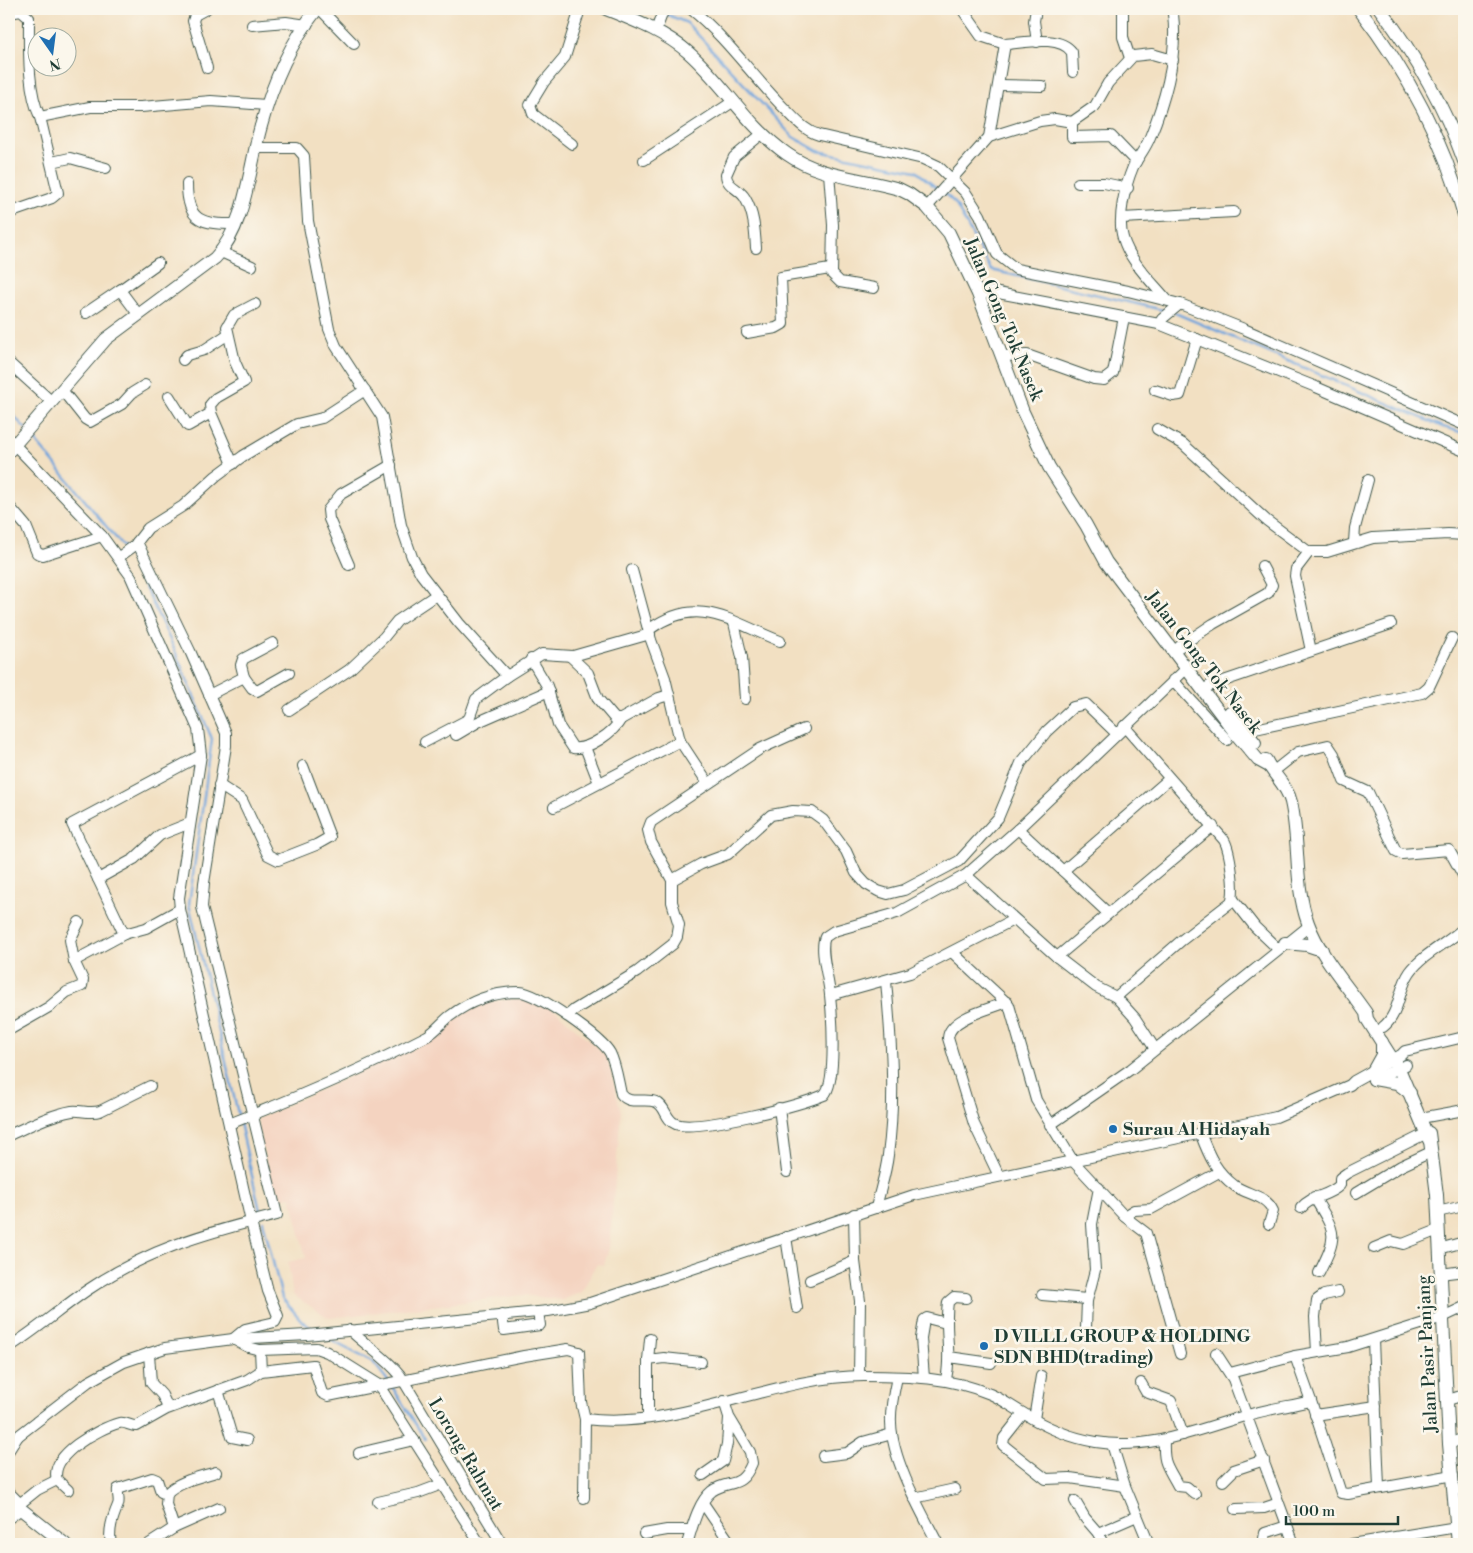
<svg xmlns="http://www.w3.org/2000/svg" width="1473" height="1553" font-family="'Libre Bodoni',serif">
<rect width="100%" height="100%" fill="#fbf7ec"/>
<filter id="ink" filterUnits="userSpaceOnUse"><feTurbulence type="fractalNoise" baseFrequency=".02" numOctaves="2"/><feDisplacementMap in="SourceGraphic" scale="10" xChannelSelector="R" yChannelSelector="G"/><feConvolveMatrix kernelMatrix="1 2 1 2 8 2 1 2 1" color-interpolation-filters="sRGB"/></filter>
<filter id="wash" filterUnits="userSpaceOnUse"><feTurbulence type="fractalNoise" baseFrequency=".0096" numOctaves="4" result="noise"/><feDisplacementMap in="SourceGraphic" scale="20" xChannelSelector="R" yChannelSelector="G"/><feGaussianBlur stdDeviation="1.12" result="paint"/><feColorMatrix in="noise" values="0 0 0 0 0 0 0 0 0 0 0 0 0 0 0 0 0 1.4 0 .05"/><feComposite in="paint" operator="in"/></filter>
<g filter="url(#wash)">
<rect width="100%" height="100%" fill="#f2e0c2"/>
<path fill="#f4d3c0" d="M527,997L556,1011L607,1057L621,1112L609,1248L604,1265L596,1264L582,1292L562,1300L524,1295L329,1318L293,1295L288,1262L306,1258L291,1197L274,1200L257,1119L443,1034L455,1019L483,1003Z"/>
<g fill="none" stroke-linecap="round" stroke-linejoin="round">
<g stroke="#70a4dc" stroke-width="2.5">
<path d="M653,9L661,12"/>
<path d="M666,14L687,23L793,137L818,151L916,171L939,190"/>
<path d="M944,193L955,203L991,270L1167,311"/>
<path d="M1175,313L1443,427L1464,433"/>
<path d="M9,411L25,428"/>
<path d="M30,434L125,549"/>
<path d="M129,554L172,644L212,739L189,904L239,1118"/>
<path d="M240,1123L261,1215"/>
<path d="M263,1221L282,1298L302,1321L315,1331"/>
<path d="M324,1337L373,1362L388,1381"/>
<path d="M391,1385L425,1439"/>
</g>
</g>
</g>
<g filter="url(#ink)">
<g fill="none" stroke-linecap="round" stroke-linejoin="round">
<defs>
<g id="minor">
<path d="M206,9L195,15L193,21L207,68"/>
<path d="M320,9L354,44"/>
<path d="M691,9C727,38 753,77 786,110C796,120 805,131 819,135L923,159L938,166L966,193L980,215L997,254L1016,269L1128,291L1180,304L1244,329L1464,425"/>
<path d="M962,9L981,36L1005,44"/>
<path d="M1036,9L1034,21L1037,42"/>
<path d="M1123,9V37L1130,58"/>
<path d="M9,13L21,11L29,18C29,47 27,90 40,117L58,193L52,198L9,213"/>
<path d="M252,25L286,22L307,25"/>
<path d="M656,30L664,9"/>
<path d="M999,85L1042,86"/>
<path d="M40,117L90,107H141L211,101L267,105"/>
<path d="M1072,122V137L1111,136L1136,162"/>
<path d="M989,137L1005,44C1024,43 1059,34 1072,52L1073,72"/>
<path d="M572,144L533,114L530,105L544,82L565,57L580,9"/>
<path d="M255,148H297L304,156L308,221L329,329L336,346L382,417L401,525L412,557L421,574L459,623L507,676L542,654L573,656L650,634"/>
<path d="M644,160L734,101"/>
<path d="M52,162L70,158L106,168"/>
<path d="M829,173L833,225L832,274L840,282L874,288"/>
<path d="M1078,183H1104L1128,188"/>
<path d="M187,184C187,222 202,224 236,224"/>
<path d="M927,207L989,137L1040,121L1055,119L1072,122L1095,106L1108,83L1133,56L1152,54L1173,60"/>
<path d="M1122,218L1234,212"/>
<path d="M756,248C755,231 754,213 745,198C739,188 727,187 726,175L734,157L763,133"/>
<path d="M221,252L252,266"/>
<path d="M120,290L158,263"/>
<path d="M978,294L993,292L1159,324L1316,387L1464,451"/>
<path d="M1167,300C1152,282 1130,262 1123,238C1117,219 1125,186 1133,167C1138,157 1146,148 1150,137C1166,98 1178,56 1173,14"/>
<path d="M86,313L120,290L138,314"/>
<path d="M1159,324L1162,319L1180,304"/>
<path d="M747,333L776,328L783,324L781,277L830,269"/>
<path d="M1003,356L1027,355L1094,379L1104,380L1113,373L1124,317"/>
<path d="M183,360L187,355L204,350L227,335"/>
<path d="M9,363L52,402"/>
<path d="M62,390L85,419L90,422L122,404L132,393L145,385"/>
<path d="M1155,390L1173,396L1180,395L1197,339"/>
<path d="M169,396L188,426L211,413"/>
<path d="M1157,429L1183,444L1266,520L1309,552H1327L1373,538L1448,534L1464,535"/>
<path d="M9,439L102,536L130,575L198,729L201,755L179,898L180,909L251,1222L268,1291L278,1316L275,1322L245,1329L233,1339L248,1347L260,1350L316,1348L327,1352L378,1384L480,1544"/>
<path d="M233,464L211,413L210,405L216,398L244,382L235,362L227,327L234,315L255,304"/>
<path d="M9,506L26,526L37,553L43,555L102,536"/>
<path d="M1354,542L1355,528L1368,480"/>
<path d="M1309,552L1296,569L1295,576L1311,651"/>
<path d="M119,557L134,546L148,528L183,506L216,476L243,456L297,424L322,418L365,390"/>
<path d="M349,565L329,519L328,510L341,494L391,465"/>
<path d="M632,570L651,640L665,678L680,741L707,782"/>
<path d="M734,623L742,657L745,699"/>
<path d="M650,629C699,594 731,622 780,641"/>
<path d="M1179,647L1213,624L1268,593L1272,585L1262,566"/>
<path d="M570,656L588,673L598,699L615,719H621L659,698L669,695"/>
<path d="M531,659L547,686L558,725L573,748C589,750 614,732 621,719"/>
<path d="M244,677L252,688L257,691L289,673"/>
<path d="M1173,680L1227,740"/>
<path d="M1209,686L1391,624"/>
<path d="M209,695L244,677L241,665L243,659L273,643"/>
<path d="M289,710L349,670L384,637L397,621L436,595"/>
<path d="M1241,732L1422,693L1429,687L1452,638"/>
<path d="M456,735L478,722L549,691"/>
<path d="M425,742L469,719L476,699L507,676"/>
<path d="M585,747L599,783"/>
<path d="M1274,771L1298,752L1328,745L1334,754L1344,781L1368,792L1396,851L1402,854L1449,850L1464,877"/>
<path d="M219,785L242,800L268,855L278,860L316,845L330,837L303,766"/>
<path d="M554,807L680,741"/>
<path d="M1018,829L1108,913"/>
<path d="M1063,871L1169,779"/>
<path d="M966,875L1057,957L1096,987L1116,997L1135,1018L1155,1049"/>
<path d="M98,879L134,859L160,835L190,823"/>
<path d="M672,880L701,864L728,854L771,815L793,811L812,812L823,820L846,851L856,873L866,884L878,891L888,894L904,890L959,861L998,818L1021,763L1047,731L1073,707L1086,704L1116,733"/>
<path d="M1233,899L1255,927L1278,949"/>
<path d="M124,934L72,824L201,755"/>
<path d="M952,952L1009,1005L1036,1100L1073,1161L1125,1217L1146,1233L1180,1354"/>
<path d="M1057,957L1213,826"/>
<path d="M74,961L70,940L79,922"/>
<path d="M831,995L910,973L1013,920"/>
<path d="M1116,997L1182,940L1231,902C1236,891 1230,850 1224,840L1124,726"/>
<path d="M567,1016L574,1010L637,972L673,944L677,937L679,925L672,902V880L651,842L648,830L651,822L760,749L804,729"/>
<path d="M1383,1027C1400,1014 1398,989 1410,972C1423,954 1448,943 1464,928"/>
<path d="M9,1030L49,1007L67,992L82,986L83,980L74,961L124,934L146,928L180,909"/>
<path d="M1373,1080L1406,1065"/>
<path d="M779,1108L787,1172"/>
<path d="M1426,1117L1464,1110"/>
<path d="M229,1124C296,1098 363,1069 427,1036C436,1031 442,1022 450,1016C470,1001 495,992 520,992C538,993 602,1038 610,1053C616,1065 618,1081 621,1094C630,1106 644,1097 656,1102C666,1106 665,1120 676,1124C698,1132 800,1105 824,1095C837,1083 832,1013 830,995C829,979 819,950 825,937L834,931L897,913L966,875L1018,829L1186,669"/>
<path d="M1050,1125L1131,1069L1309,926"/>
<path d="M9,1135C29,1126 50,1115 72,1111C81,1110 90,1114 100,1111L150,1086"/>
<path d="M1201,1135C1209,1156 1216,1172 1235,1186C1248,1195 1266,1195 1273,1211L1269,1224"/>
<path d="M999,1176L974,1124L948,1038C949,1018 990,1009 1007,1002"/>
<path d="M1356,1193L1401,1166L1431,1152"/>
<path d="M1314,1197C1337,1234 1338,1235 1319,1273"/>
<path d="M876,1208C880,1190 886,1173 888,1155C896,1098 891,1038 886,981"/>
<path d="M1301,1208C1312,1195 1328,1197 1340,1185V1178L1347,1173L1425,1134"/>
<path d="M1437,1212L1464,1206"/>
<path d="M854,1214L855,1261L860,1301L859,1376"/>
<path d="M1124,1216L1134,1210L1151,1209L1219,1172"/>
<path d="M786,1237L797,1308"/>
<path d="M1374,1248L1391,1241L1403,1244L1438,1230"/>
<path d="M1439,1249L1464,1242"/>
<path d="M1440,1274L1464,1271"/>
<path d="M810,1280L855,1261"/>
<path d="M1042,1295L1087,1299"/>
<path d="M502,1315L504,1330L540,1325L538,1312"/>
<path d="M1086,1328L1087,1301L1095,1270L1092,1224L1099,1188"/>
<path d="M350,1330C366,1346 386,1357 400,1375L502,1544"/>
<path d="M1373,1340L1379,1487"/>
<path d="M9,1347C36,1330 60,1309 86,1291C148,1249 205,1233 277,1215L202,907L204,883L226,746V733L190,651L137,542"/>
<path d="M260,1350L261,1371"/>
<path d="M1317,1352L1315,1317L1317,1300L1324,1295L1338,1292"/>
<path d="M149,1353L151,1383L162,1395L168,1408"/>
<path d="M1216,1353L1233,1379L1294,1544"/>
<path d="M1295,1356L1311,1401"/>
<path d="M949,1357L991,1363"/>
<path d="M648,1360L650,1339"/>
<path d="M1230,1373L1295,1356L1348,1347L1443,1317L1464,1307"/>
<path d="M897,1377C894,1391 890,1408 891,1423C892,1461 921,1511 938,1544"/>
<path d="M924,1378L921,1338L924,1320L927,1318L946,1323"/>
<path d="M946,1379C952,1354 944,1328 948,1302L954,1297L966,1298"/>
<path d="M1141,1383L1146,1392L1171,1401L1183,1435"/>
<path d="M218,1390L232,1437L247,1440"/>
<path d="M1448,1400L1464,1395"/>
<path d="M1023,1414L1004,1438L1003,1445L1046,1479L1070,1478L1125,1486"/>
<path d="M1315,1415L1376,1406"/>
<path d="M648,1417V1360L664,1358L701,1362"/>
<path d="M1034,1419L1041,1376"/>
<path d="M9,1440L18,1436L88,1382L124,1362L165,1348L233,1339L307,1335L548,1311L590,1303L914,1195L1276,1117L1350,1085L1354,1081L1401,1055L1405,1051L1464,1037"/>
<path d="M1164,1440C1163,1465 1167,1465 1178,1486L1187,1487L1195,1494"/>
<path d="M1112,1444L1125,1486L1149,1544"/>
<path d="M1449,1444L1464,1438"/>
<path d="M9,1450L18,1436"/>
<path d="M359,1453L414,1440"/>
<path d="M823,1456L847,1453L863,1442L892,1434"/>
<path d="M703,1475L723,1461L727,1444L729,1418"/>
<path d="M1223,1481L1234,1470L1264,1460"/>
<path d="M68,1490L57,1480C49,1455 98,1429 119,1423C125,1421 131,1427 137,1426L167,1409L247,1380L261,1371L313,1365L322,1393L328,1396L524,1356L568,1349L579,1352L581,1402L585,1419C678,1431 771,1376 864,1376C908,1376 950,1377 990,1394C1002,1399 1012,1407 1023,1413C1045,1427 1071,1438 1096,1442C1149,1451 1199,1429 1248,1415C1268,1409 1290,1406 1311,1401L1341,1493L1348,1494L1453,1475"/>
<path d="M584,1498L585,1419"/>
<path d="M914,1498L955,1489"/>
<path d="M1075,1501L1085,1518L1098,1533"/>
<path d="M378,1502L418,1493L442,1484"/>
<path d="M703,1503L731,1544"/>
<path d="M17,1506L37,1490L57,1480"/>
<path d="M1236,1509L1264,1508L1279,1503"/>
<path d="M9,1518L21,1509"/>
<path d="M174,1528L166,1504L167,1493C178,1481 200,1477 216,1472"/>
<path d="M644,1534L667,1530H691"/>
<path d="M111,1544C108,1530 113,1517 118,1505C120,1500 117,1494 118,1489L152,1478L157,1480L161,1492L167,1494"/>
<path d="M149,1544L174,1528L219,1508"/>
<path d="M687,1544C692,1528 698,1502 712,1491C729,1479 741,1490 752,1463L750,1452L729,1417L724,1401"/>
<path d="M1103,1544L1098,1533L1137,1516"/>
<path d="M1263,1544L1265,1533L1287,1526"/>
<path d="M1352,1544L1457,1527"/>
</g>
<g id="major">
<path d="M606,9C636,21 665,32 689,53C724,84 748,127 787,154C819,177 862,178 899,189L909,194L927,207L949,233L978,294L1023,412L1049,467L1086,525L1106,562L1236,734L1258,760L1269,766"/>
<path d="M1359,9C1407,71 1443,139 1464,215"/>
<path d="M1380,9C1416,56 1444,105 1464,161"/>
<path d="M9,451L106,339L215,258C246,226 249,167 261,126C272,85 291,42 317,9"/>
<path d="M1230,712L1255,743"/>
<path d="M1266,760C1273,775 1287,785 1291,802C1300,841 1294,885 1308,923C1320,956 1346,984 1366,1013L1367,1019L1400,1071L1429,1140"/>
<path d="M1285,943L1307,945L1322,950"/>
<path d="M1372,1073L1382,1055V1042"/>
<path d="M1374,1079L1397,1083L1410,1093"/>
<path d="M1429,1133L1437,1195L1449,1444L1458,1544"/>
<path d="M9,1494L16,1501L17,1506L65,1544"/>
</g>
</defs>
<use href="#minor" stroke="#3f5549" stroke-width="12"/>
<use href="#major" stroke="#3f5549" stroke-width="14"/>
<use href="#minor" stroke="#fff" stroke-width="10"/>
<use href="#major" stroke="#fff" stroke-width="12"/>
</g>
</g>
<g fill="#1f6fb2" stroke="#fbf7ec" stroke-width="2">
<circle cx="1113" cy="1129" r="5"/>
<circle cx="984" cy="1346" r="5"/>
</g>
<g text-anchor="middle" stroke-width="5" stroke-linejoin="round" paint-order="stroke">
<g font-size="18" fill="#1f3d34" stroke="#fbf7ec">
<text transform="translate(1004 319) rotate(67)" y="6">Jalan Gong Tok Nasek</text>
<text transform="translate(1204 662) rotate(52)" y="6">Jalan Gong Tok Nasek</text>
<text transform="translate(1427 1354) rotate(-93)" y="6">Jalan Pasir Panjang</text>
<text transform="translate(466 1454) rotate(59)" y="6">Lorong Rahmat</text>
</g>
<g font-size="18" font-weight="bold" fill="#1f3d34" stroke="#fbf7ec" text-anchor="start">
<text x="1123" y="1135">Surau Al Hidayah</text>
<text x="994" y="1342">D VILLL GROUP &amp; HOLDING<tspan x="994" dy="21">SDN BHD(trading)</tspan></text>
</g>
</g>
<rect width="1473" height="1553" fill="none" stroke="#fbf7ec" stroke-width="30"/>
<g transform="translate(52 52) rotate(166)"><circle r="24" fill="#fbf7ec" stroke="#a3ada2"/>
<path d="M0-4L9 19L0 12L-9 19Z" fill="#1f6fb2"/>
<text y="-8" font-size="14" font-weight="bold" text-anchor="middle" fill="#1f3d34">N</text>
</g>
<path d="M1286 1516v8h112v-8" fill="none" stroke="#1f3d34" stroke-width="2.5"/>
<text x="1293" y="1516" font-size="15" fill="#1f3d34" stroke="#fbf7ec" stroke-width="4" paint-order="stroke">100 m</text>
</svg>
